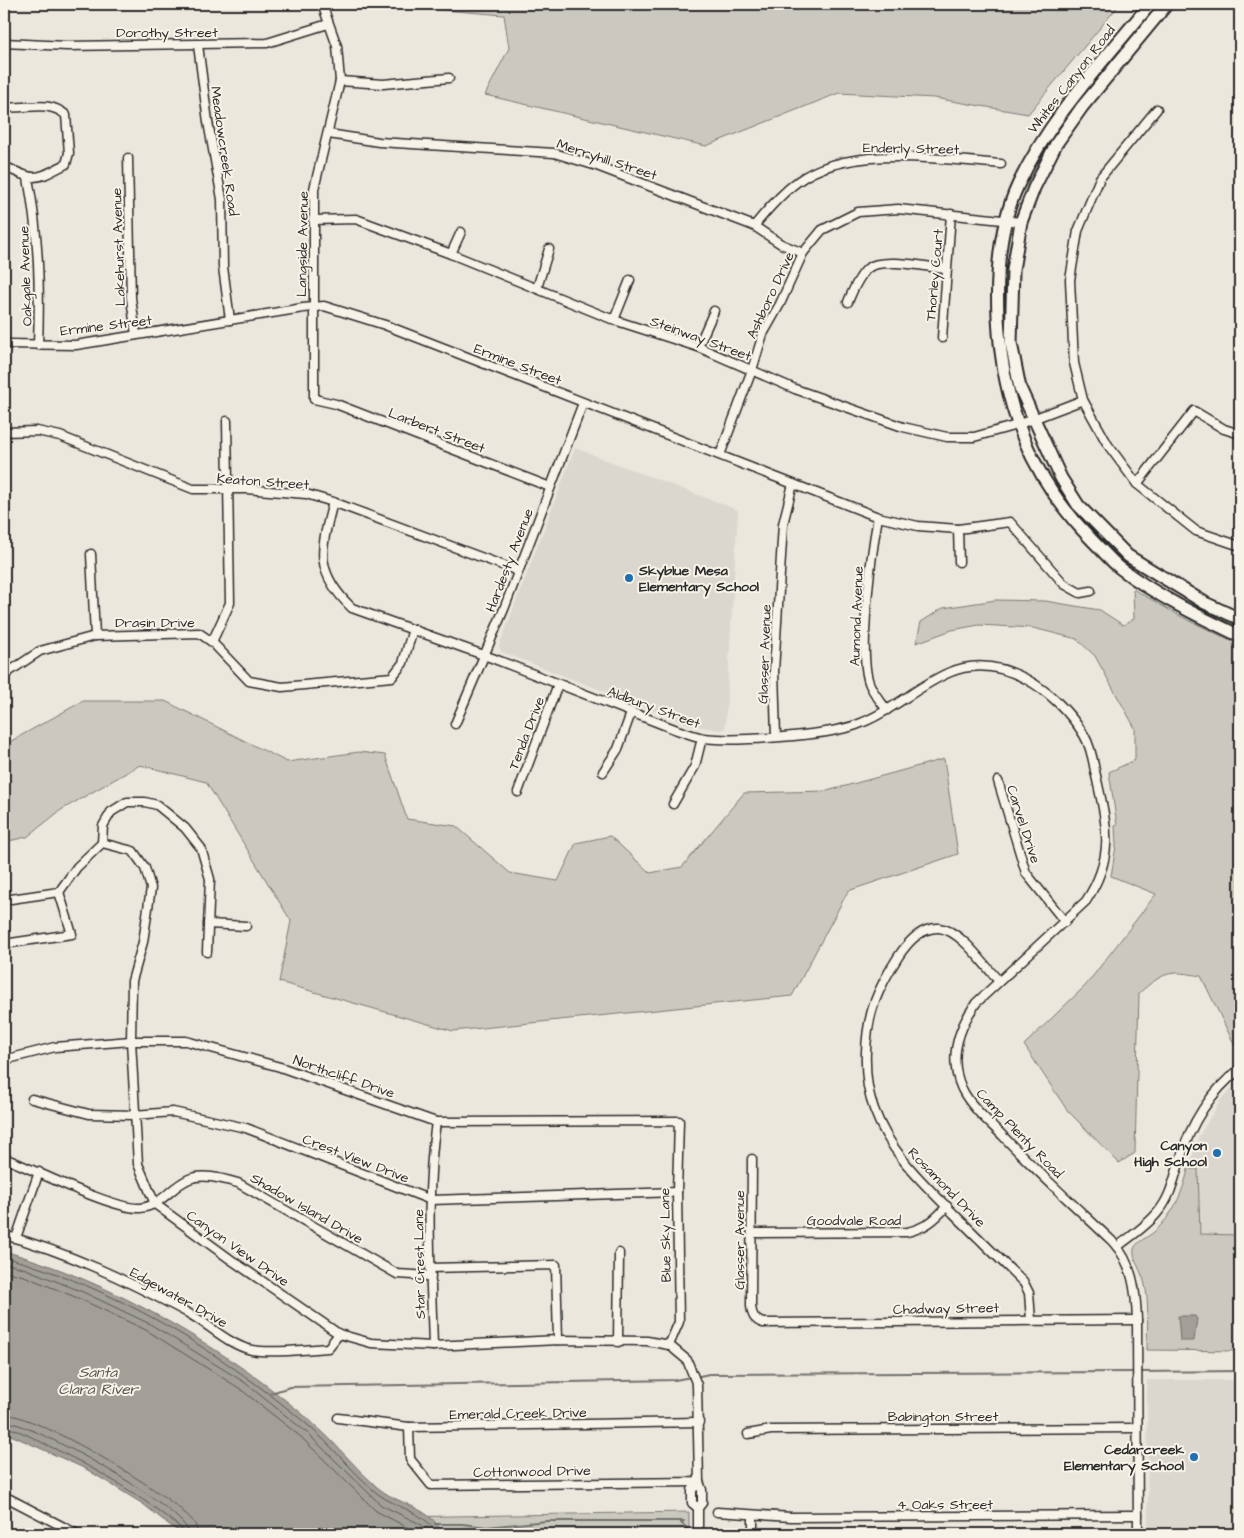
<svg xmlns="http://www.w3.org/2000/svg" width="1244" height="1538" font-family="'Architects Daughter',sans-serif">
<rect width="100%" height="100%" fill="#ebe7dd"/>
<filter id="ink" filterUnits="userSpaceOnUse"><feTurbulence type="fractalNoise" baseFrequency=".02" numOctaves="2"/><feDisplacementMap in="SourceGraphic" scale="10" xChannelSelector="R" yChannelSelector="G"/><feConvolveMatrix kernelMatrix="1 2 1 2 8 2 1 2 1" color-interpolation-filters="sRGB"/></filter>
<g filter="url(#ink)">
<g fill="#dbd7ce">
<path d="M575,448L738,510L725,729L719,730L691,725L502,652L500,649L499,646Z"/>
<path d="M1240,1079V1235L1199,1234L1198,1169H1188L1199,1136L1222,1098Z"/>
<path d="M1147,1380H1240V1534H1148Z"/>
</g>
<g fill="#cbc8bf" stroke="#7b7a75">
<path d="M419,4H1120L1028,114L934,98L839,93L706,146L485,95L509,48L504,15L419,8Z"/>
<path d="M1133,589L1180,616L1240,645V1051L1235,1046L1201,976C1169,970 1164,972 1139,993L1135,1153L1119,1163L1067,1110L1024,1045L1086,985L1156,894L1111,876L1116,846L1115,826L1117,825L1109,772L1135,760V728L1095,656L1077,639L1033,628L979,625L952,630L916,643L921,622L943,608L996,600L1045,601L1100,610L1123,625L1134,619Z"/>
<path d="M83,701H165L287,762L359,752L385,755L407,819L456,826L510,873L558,881L576,843L610,836L650,873L682,867L744,793L827,791L944,759L958,854L848,891L792,996L453,1031L279,982L291,921L206,782L140,765L61,810L27,837L4,842V745Z"/>
<path d="M1188,1169H1198L1200,1234L1240,1235V1351L1147,1350C1147,1328 1150,1303 1144,1281C1142,1273 1132,1257 1134,1249C1136,1242 1148,1237 1154,1232C1173,1215 1183,1193 1188,1169Z"/>
<path d="M689,1512V1534H276V1519Z"/>
</g>
<g fill="#a29f98" stroke="#72716c">
<path d="M4,1251C112,1281 229,1350 313,1423C336,1443 354,1467 377,1487C393,1501 414,1504 430,1517C435,1521 440,1529 444,1534H181L143,1504L86,1469L4,1432Z"/>
<path d="M1178,1316H1195L1197,1319L1194,1341H1180Z"/>
</g>
<g fill="none" stroke-linecap="round" stroke-linejoin="round">
<g stroke="#5b5957" stroke-width="1">
<path d="M4,1257C116,1287 221,1352 309,1426C332,1446 351,1470 373,1490C389,1504 409,1508 425,1520C430,1523 434,1530 438,1534"/>
<path d="M4,1263L26,1269L83,1292L150,1324L244,1382L306,1432L381,1505L422,1525L430,1534"/>
<path d="M4,1271L24,1276L80,1299L146,1330L239,1388L301,1437L376,1511L420,1534"/>
<path d="M4,1414C38,1415 169,1493 192,1520C196,1524 197,1529 197,1534"/>
<path d="M4,1421C32,1423 188,1508 189,1534"/>
<path d="M4,1427C18,1429 33,1438 47,1445C95,1468 139,1494 181,1528L183,1534"/>
</g>
<g stroke="#72716c" stroke-width="2">
<path d="M1140,1372L1240,1371"/>
<path d="M695,1377L709,1374L1135,1372"/>
<path d="M271,1393L290,1387L675,1380L691,1377"/>
<path d="M435,1524H462L487,1527L547,1521H684L681,1523L687,1528L686,1531"/>
</g>
<defs>
<g id="minor">
<path d="M322,4L337,46L340,81L314,189V399L336,404L550,487"/>
<path d="M4,43L67,46L267,43L328,24"/>
<path d="M198,45L208,122L222,199L223,267L230,320"/>
<path d="M340,81L383,84L449,78"/>
<path d="M4,107C26,110 47,99 66,115L69,153L66,164C35,180 36,182 4,166"/>
<path d="M1157,109L1100,178L1078,231L1070,280L1074,363L1083,400L1108,445L1137,484L1196,531L1240,546"/>
<path d="M329,134L379,142L554,153L597,166L754,226L781,244L803,253"/>
<path d="M128,158L131,298L136,335"/>
<path d="M28,178C39,237 40,285 38,345"/>
<path d="M313,220L356,219L451,254L614,320L698,347L795,389L903,427L947,437H974L1017,425L1083,400"/>
<path d="M754,226C767,210 781,194 797,182C847,144 941,159 1001,164"/>
<path d="M451,254L461,232"/>
<path d="M537,288L549,249"/>
<path d="M848,302C852,292 859,276 868,268C881,257 928,267 946,269"/>
<path d="M614,320L630,280"/>
<path d="M942,338L951,214"/>
<path d="M4,344L76,345L303,308L324,306L385,325L878,517L918,526L958,529L1010,522L1064,584L1080,593L1091,591"/>
<path d="M698,347L714,311"/>
<path d="M4,432L37,431L60,436L193,489H246L306,494L333,502L518,571"/>
<path d="M720,455L752,370L763,334L780,304L803,253L822,230L858,212L898,209L1021,222"/>
<path d="M1137,484L1194,411L1224,429L1240,434"/>
<path d="M333,502C321,549 313,571 352,608L492,658L677,730C686,733 694,736 703,738C736,742 825,736 856,725C890,713 916,687 948,673C1001,650 1057,691 1084,735C1090,745 1093,759 1095,771C1106,822 1117,854 1086,901L976,1003C958,1029 948,1059 962,1089C971,1107 988,1121 1002,1135C1037,1172 1075,1206 1112,1241C1133,1263 1136,1291 1137,1320L1138,1534"/>
<path d="M4,507V531"/>
<path d="M878,517C872,550 857,657 870,685C874,694 881,702 887,710"/>
<path d="M958,529L959,562"/>
<path d="M91,554L95,636"/>
<path d="M212,642L230,603L227,421"/>
<path d="M4,675L40,651L95,636L199,633L212,642L249,681L282,687L392,677L403,663L413,629"/>
<path d="M455,724L504,609L583,403"/>
<path d="M776,736L774,671L783,524L793,484"/>
<path d="M603,772L618,749L631,713"/>
<path d="M998,781L1026,873L1065,922"/>
<path d="M518,792L558,684"/>
<path d="M673,804L695,766L702,738"/>
<path d="M102,843L103,826L111,812L127,802H145L157,805L185,828L201,848L210,879L207,952"/>
<path d="M4,900L59,892L77,867L102,843L133,851L145,868L151,888L143,942L132,981L131,1041L138,1164L155,1204L230,1259L339,1334L371,1343L433,1346L558,1340L647,1341L669,1345L687,1360L697,1385L699,1482L431,1485L410,1459L409,1427"/>
<path d="M208,924L246,926"/>
<path d="M4,944L72,934L59,892"/>
<path d="M998,980C984,965 961,930 939,928C921,927 907,943 898,957C889,971 881,985 875,1001C864,1032 862,1078 874,1109C890,1153 922,1182 954,1214C977,1237 1001,1260 1024,1283L1029,1293L1031,1320"/>
<path d="M4,1060L55,1047L131,1041H186L280,1067L436,1122L679,1121L677,1192L679,1322L669,1345"/>
<path d="M32,1099L89,1114L134,1115L173,1112L246,1128L431,1200L677,1192"/>
<path d="M4,1158C33,1169 114,1210 140,1208C162,1206 170,1187 189,1179C203,1173 223,1179 238,1183L397,1274L431,1276"/>
<path d="M752,1159L751,1306C752,1315 754,1320 763,1323L1137,1320"/>
<path d="M753,1233L907,1232C925,1228 935,1220 947,1206"/>
<path d="M4,1235C68,1252 128,1281 186,1312C208,1323 228,1345 252,1350C272,1354 307,1349 328,1348L339,1334"/>
<path d="M16,1238L39,1172"/>
<path d="M1117,1247C1131,1236 1147,1226 1158,1212C1171,1197 1174,1178 1180,1160C1190,1124 1211,1091 1240,1069"/>
<path d="M430,1268L556,1265L558,1340"/>
<path d="M618,1342L619,1253"/>
<path d="M433,1346C431,1272 425,1195 436,1122"/>
<path d="M338,1418L409,1427L699,1422"/>
<path d="M748,1434L771,1430L1137,1428"/>
<path d="M4,1496L77,1534"/>
<path d="M717,1512L791,1517L1138,1515"/>
<path d="M753,1515V1534"/>
<path d="M698,1534V1508L702,1503V1490L699,1482L692,1490V1503L698,1508"/>
</g>
<g id="secondary">
<path d="M1150,4C1103,62 1050,117 1018,185C999,226 996,273 998,317C1002,404 1030,477 1092,540C1101,549 1110,560 1120,568C1157,596 1198,616 1240,636"/>
<path d="M1167,4L1082,107L1056,144L1034,188L1021,222L1013,270L1011,343L1020,388L1061,478L1078,505L1128,556L1205,603L1240,619"/>
</g>
</defs>
<use href="#minor" stroke="#2b2b2b" stroke-width="11"/>
<use href="#secondary" stroke="#2b2b2b" stroke-width="15"/>
<use href="#minor" stroke="#f7f3e8" stroke-width="8"/>
<use href="#secondary" stroke="#f7f3e8" stroke-width="11"/>
</g>
</g>
<g fill="#1f6fb2" stroke="#f7f3e8" stroke-width="2">
<circle cx="629" cy="578" r="5"/>
<circle cx="1217" cy="1153" r="5"/>
<circle cx="1194" cy="1457" r="5"/>
</g>
<g text-anchor="middle" stroke-width="4" stroke-linejoin="round" paint-order="stroke">
<g font-size="14" fill="#2b2b2b" stroke="#f7f3e8">
<text x="167" y="37">Dorothy Street</text>
<text transform="translate(1071 79) rotate(-52)" y="5">Whites Canyon Road</text>
<text transform="translate(911 148) rotate(1)" y="5">Enderly Street</text>
<text transform="translate(225 151) rotate(82)" y="5">Meadowcreek Road</text>
<text transform="translate(607 159) rotate(18)" y="5">Merryhill Street</text>
<text transform="translate(302 244) rotate(-89)" y="5">Langside Avenue</text>
<text transform="translate(118 247) rotate(-92)" y="5">Lakehurst Avenue</text>
<text transform="translate(934 275) rotate(-85)" y="5">Thorley Court</text>
<text transform="translate(25 276) rotate(-92)" y="5">Oakgale Avenue</text>
<text transform="translate(770 295) rotate(-65)" y="5">Ashboro Drive</text>
<text transform="translate(106 325) rotate(-7)" y="5">Ermine Street</text>
<text transform="translate(701 338) rotate(20)" y="5">Steinway Street</text>
<text transform="translate(518 364) rotate(21)" y="5">Ermine Street</text>
<text transform="translate(437 430) rotate(21)" y="5">Larbert Street</text>
<text transform="translate(263 481) rotate(4)" y="5">Keaton Street</text>
<text transform="translate(509 560) rotate(-69)" y="5">Hardesty Avenue</text>
<text transform="translate(856 616) rotate(-88)" y="5">Aumond Avenue</text>
<text x="155" y="627">Drasin Drive</text>
<text transform="translate(764 654) rotate(-88)" y="5">Glasser Avenue</text>
<text transform="translate(654 707) rotate(20)" y="5">Aldbury Street</text>
<text transform="translate(526 733) rotate(-69)" y="5">Tenda Drive</text>
<text transform="translate(1024 824) rotate(72)" y="5">Carvel Drive</text>
<text transform="translate(344 1076) rotate(19)" y="5">Northcliff Drive</text>
<text transform="translate(1020 1133) rotate(46)" y="5">Camp Plenty Road</text>
<text transform="translate(356 1158) rotate(21)" y="5">Crest View Drive</text>
<text transform="translate(947 1187) rotate(46)" y="5">Rosamond Drive</text>
<text transform="translate(307 1208) rotate(30)" y="5">Shadow Island Drive</text>
<text x="854" y="1225">Goodvale Road</text>
<text transform="translate(665 1235) rotate(-91)" y="5">Blue Sky Lane</text>
<text transform="translate(739 1240) rotate(-90)" y="5">Glasser Avenue</text>
<text transform="translate(238 1248) rotate(35)" y="5">Canyon View Drive</text>
<text transform="translate(419 1264) rotate(-91)" y="5">Star Crest Lane</text>
<text transform="translate(179 1297) rotate(29)" y="5">Edgewater Drive</text>
<text transform="translate(946 1308) rotate(-1)" y="5">Chadway Street</text>
<text transform="translate(518 1413) rotate(-1)" y="5">Emerald Creek Drive</text>
<text x="943" y="1421">Babington Street</text>
<text transform="translate(532 1471) rotate(-1)" y="5">Cottonwood Drive</text>
<text x="945" y="1509">4 Oaks Street</text>
</g>
<g font-size="14" font-weight="bold" fill="#2b2b2b" stroke="#f7f3e8" text-anchor="end">
<text x="639" y="575" text-anchor="start">Skyblue Mesa<tspan x="639" dy="16">Elementary School</tspan></text>
<text x="1207" y="1150">Canyon<tspan x="1207" dy="16">High School</tspan></text>
<text x="1184" y="1454">Cedarcreek<tspan x="1184" dy="16">Elementary School</tspan></text>
</g>
<g font-size="15" font-style="italic" fill="#555451" stroke="#f7f3e8">
<text x="98" y="1377">Santa<tspan x="98" dy="17">Clara River</tspan></text>
</g>
</g>
<rect width="1244" height="1538" fill="none" stroke="#f7f3e8" stroke-width="20"/>
<rect x="10" y="10" width="1224" height="1518" fill="none" stroke="#2b2b2b" stroke-width="2" filter="url(#ink)"/>
</svg>
